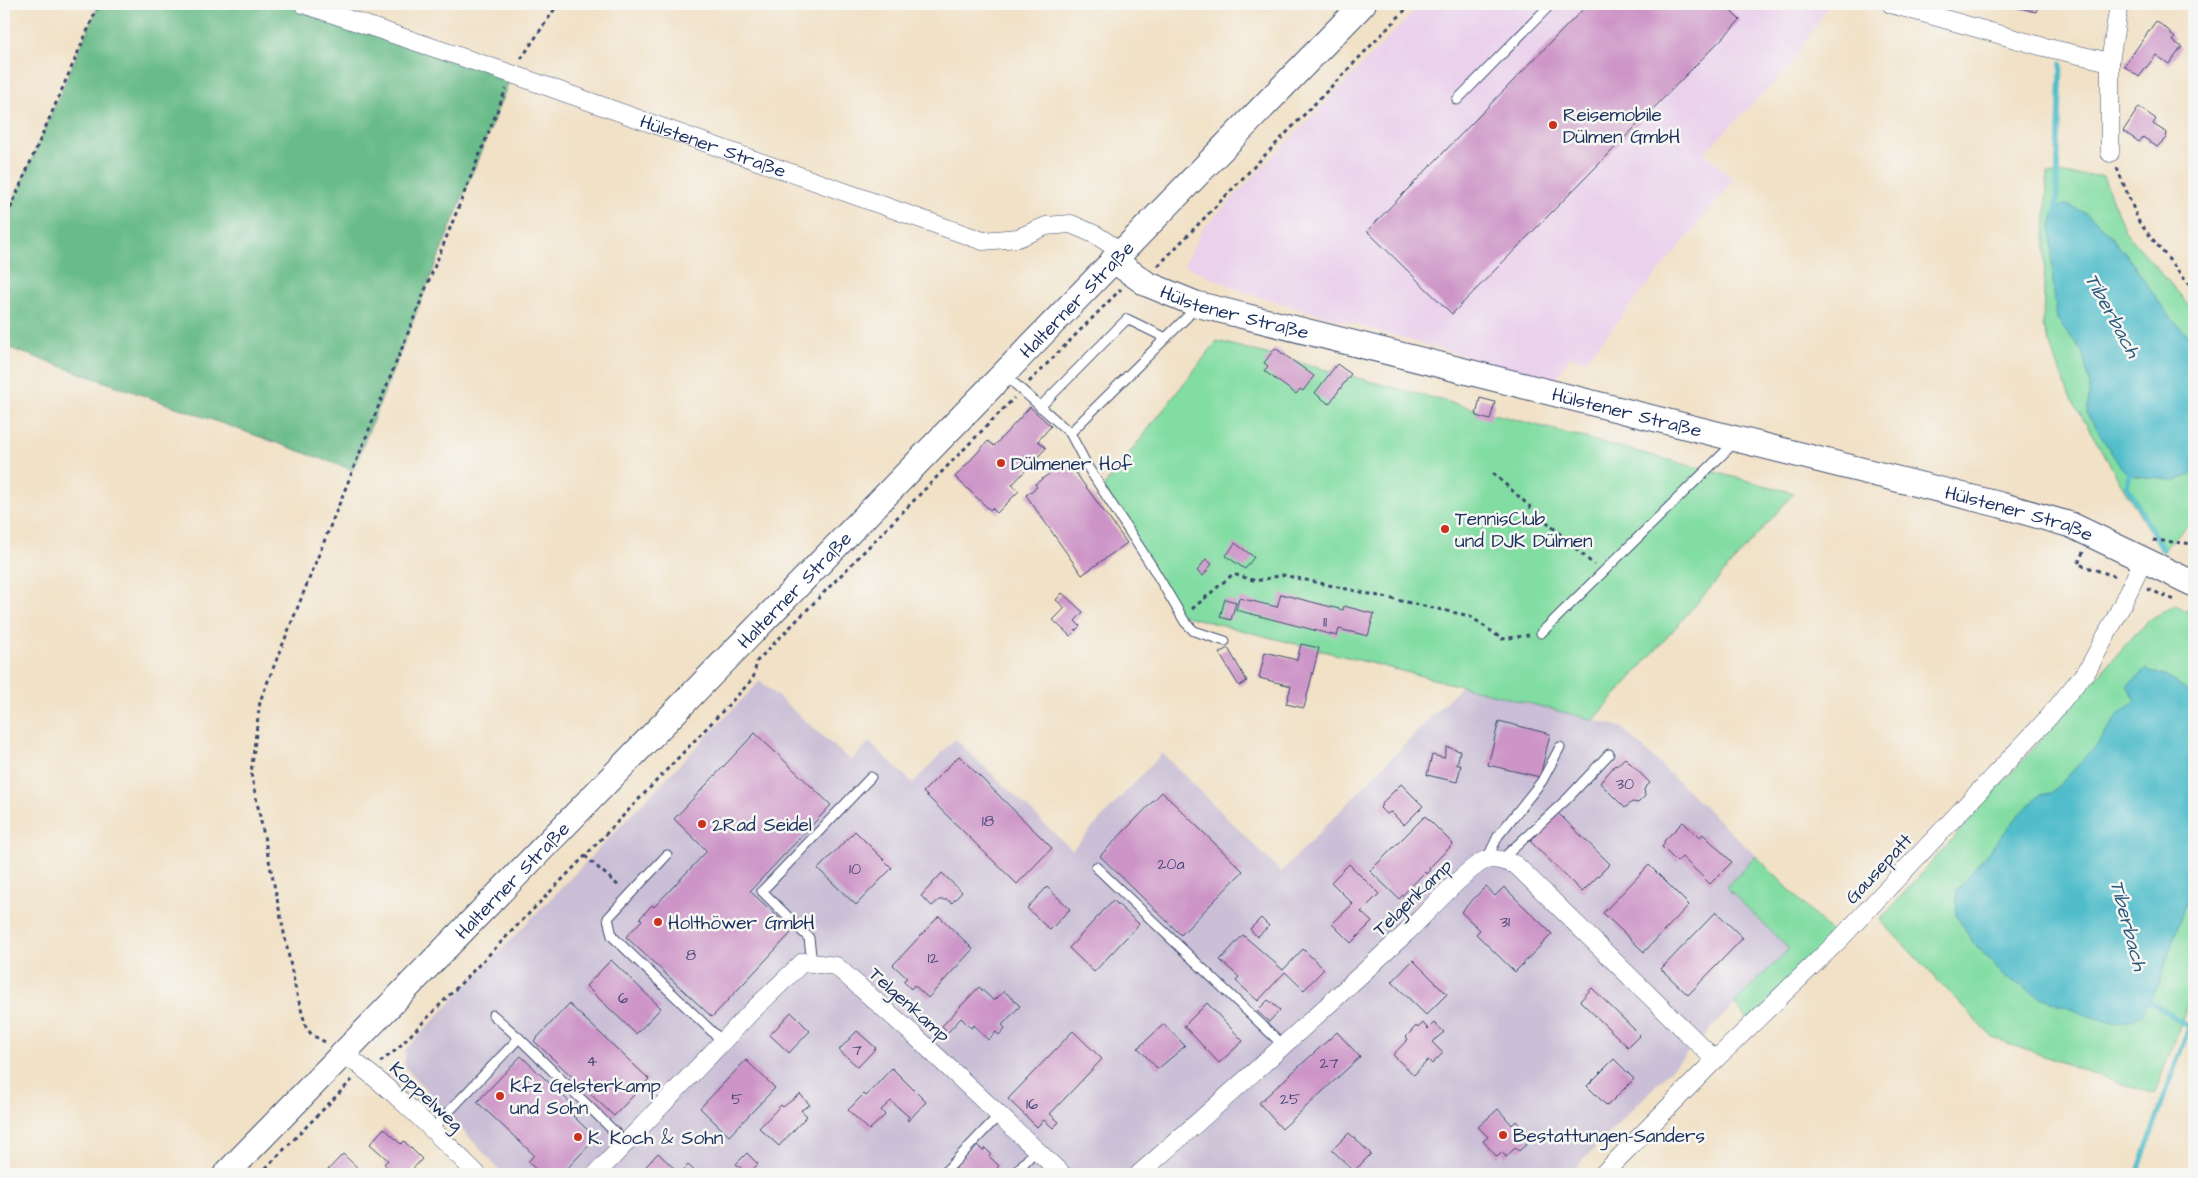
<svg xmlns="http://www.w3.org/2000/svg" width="2198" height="1178" font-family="'Architects Daughter',sans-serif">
<rect width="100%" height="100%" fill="#f6f6f2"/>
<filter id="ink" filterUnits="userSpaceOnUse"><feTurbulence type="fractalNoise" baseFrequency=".02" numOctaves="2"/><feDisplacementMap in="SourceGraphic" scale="10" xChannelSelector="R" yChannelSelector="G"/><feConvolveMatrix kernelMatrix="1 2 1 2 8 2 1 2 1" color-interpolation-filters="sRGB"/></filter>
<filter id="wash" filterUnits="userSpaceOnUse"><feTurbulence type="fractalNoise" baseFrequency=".0096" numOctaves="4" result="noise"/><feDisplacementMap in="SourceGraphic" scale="20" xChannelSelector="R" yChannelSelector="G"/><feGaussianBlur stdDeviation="1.12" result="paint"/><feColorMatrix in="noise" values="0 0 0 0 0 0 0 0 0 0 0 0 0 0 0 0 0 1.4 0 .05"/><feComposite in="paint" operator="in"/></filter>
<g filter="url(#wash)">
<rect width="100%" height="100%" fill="#f1e1c6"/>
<path fill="#ead1ec" d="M1421,4H1829L1790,66L1704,153L1734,180L1586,360L1569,357L1557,379L1499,366L1246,293L1184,265L1203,229Z"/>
<path fill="#cabfd6" d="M760,681L851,761L869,742L913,783L955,739L1072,850L1162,753L1281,872L1461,686L1621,727L1756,856L1726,887L1789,949L1569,1174H503L405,1067V1050Z"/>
<g fill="#82dda3" stroke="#4e8680">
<path d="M2047,174L2103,176L2125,231L2194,311V519L2163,550L2145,524L2069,395L2043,326Z"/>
<path d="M1217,341L1794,493L1594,720L1174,613L1103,487Z"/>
<path d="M2175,605L2194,614V988L2154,1095L1993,1038L1880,920L2147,621Z"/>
<path d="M1756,856L1835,936L1749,1022L1734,1003L1789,949L1726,887Z"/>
</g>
<path fill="#69bc89" stroke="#427674" d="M99,4H303L512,74L353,470L4,346V223Z"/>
<g fill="#51bdcb" stroke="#367694">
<path d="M2065,205C2105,211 2144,283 2168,314C2175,323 2185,332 2194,341V473L2177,481L2129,475L2120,466L2087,414L2090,384L2082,351L2057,319L2053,284L2051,225L2056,208Z"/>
<path d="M2146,669L2167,677L2194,696V876L2159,984L2143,1013L2133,1020L2113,1023L2089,1016L2040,997L2006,977L1972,941L1956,915L1957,890L2019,815L2040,795L2051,793L2064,780L2098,744L2118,715L2136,700L2127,686Z"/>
</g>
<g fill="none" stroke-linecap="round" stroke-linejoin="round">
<g stroke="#51bdcb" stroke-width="5">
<path d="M2056,213L2061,64"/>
<path d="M2134,471L2129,475L2127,486L2163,550"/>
<path d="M2137,1174L2189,1027L2144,997"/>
</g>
</g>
<g id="blocks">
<g fill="#cd95c7">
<path d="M1588,4H1723L1740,20L1452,314L1367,231Z"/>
<path d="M2017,4H2039L2036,12L2016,7Z"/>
<path d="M2156,21L2172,33L2170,34L2175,38L2173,41L2182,47L2169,64L2156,55L2139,77L2124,66Z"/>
<path d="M2139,107L2156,119L2153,124L2167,133L2166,138L2157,147L2143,137L2139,142L2123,131Z"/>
<path d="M1275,348L1314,376L1303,391L1300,389L1296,394L1264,371L1268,366L1264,363Z"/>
<path d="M1337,364L1351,374L1329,404L1315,393Z"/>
<path d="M1480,398L1495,402L1490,420L1476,416Z"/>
<path d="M1030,407L1051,426L1038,441L1046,448L1012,485L1019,491L997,513L992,508L990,510L955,477L988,441L994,446Z"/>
<path d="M1067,461L1127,543L1082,575L1026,495L1037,487L1035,484Z"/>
<path d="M1235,543L1254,557L1245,569L1226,556Z"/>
<path d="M1206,559L1212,564L1203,576L1197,571Z"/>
<path d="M1062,593L1083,612L1075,621L1080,626L1070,636L1053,620L1065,608L1056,600Z"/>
<path d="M1281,594L1343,610L1344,606L1374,614L1368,636L1339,629L1337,636L1236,610L1239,598L1277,607Z"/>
<path d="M1225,599L1236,602L1231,620L1220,617Z"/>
<path d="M1301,644L1319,648L1304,708L1286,704L1291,686L1259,678L1265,652L1297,660Z"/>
<path d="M1228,648L1247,681L1239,686L1219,653Z"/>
<path d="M1499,721L1550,734L1540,777L1488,765Z"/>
<path d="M755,733L831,805L750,891L793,931L712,1017L626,937L642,920L640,918L652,905L654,907L707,851L674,819Z"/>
<path d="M1447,747L1460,751L1457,765H1461L1457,782L1427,775L1432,755L1444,758Z"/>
<path d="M959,756L1052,848L1017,884L923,792Z"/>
<path d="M1625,758L1650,783L1644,789L1645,796L1638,803L1632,802L1625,808L1600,783L1615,765L1616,766Z"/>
<path d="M1401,784L1423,806L1404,825L1391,812L1386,814L1380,808L1384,801Z"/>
<path d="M1162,792L1243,871L1181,935L1100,856Z"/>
<path d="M1557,812L1610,864L1582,892L1530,841Z"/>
<path d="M1425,816L1453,844L1429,868L1430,870L1426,874L1425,872L1399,899L1370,871Z"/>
<path d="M1683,822L1700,838L1703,834L1732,862L1710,884L1682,857L1677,862L1662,847L1665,843L1664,841Z"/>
<path d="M855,831L892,868L856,905L818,869Z"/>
<path d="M1349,864L1379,894L1361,912L1372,922L1351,943L1332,924L1353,904L1331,882Z"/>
<path d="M1649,865L1689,905L1644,952L1603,913Z"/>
<path d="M942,873L962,892L952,903L947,900H939L932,906L921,896Z"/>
<path d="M1486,886L1495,896L1504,887L1552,934L1515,972L1476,934L1480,930L1461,912Z"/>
<path d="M1047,887L1070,909L1050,930L1027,908Z"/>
<path d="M1113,900L1139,924L1094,972L1069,948Z"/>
<path d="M1716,912L1743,938L1688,995L1661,969Z"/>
<path d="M939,916L973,949L928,998L914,985L911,989L903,981L907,978L893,965Z"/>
<path d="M1261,918L1269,926L1257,937L1250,929Z"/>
<path d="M1243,935L1283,970L1303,949L1324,969L1304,990L1285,972L1258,1001L1236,981L1239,977L1220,960Z"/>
<path d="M611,960L661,1008L636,1034L586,986Z"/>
<path d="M1413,960L1447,994L1426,1015L1392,982Z"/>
<path d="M979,987L994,1001L1004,991L1020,1006L1002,1025L1005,1028L999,1035L996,1032L988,1040L974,1025L971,1028L961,1018L948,1032L942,1026Z"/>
<path d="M1592,988L1640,1035L1628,1047L1580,1001Z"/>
<path d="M1268,1000L1280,1010L1269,1022L1257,1011Z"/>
<path d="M1207,1003L1243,1041L1219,1063L1184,1026Z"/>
<path d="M569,1004L649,1079L614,1116L534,1041Z"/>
<path d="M791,1012L810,1031L789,1053L770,1035Z"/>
<path d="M1423,1023L1428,1029L1434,1023L1444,1032L1432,1042L1443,1053L1432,1064L1428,1060L1414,1075L1393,1055L1408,1039L1406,1037L1416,1026L1418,1028Z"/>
<path d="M1164,1024L1185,1046L1158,1069L1138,1048Z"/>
<path d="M857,1031L876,1048L858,1067L839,1050Z"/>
<path d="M1073,1031L1102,1059L1050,1114L1059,1122L1053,1128L1044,1120L1037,1127L1008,1099Z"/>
<path d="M1337,1032L1360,1057L1282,1129L1259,1103Z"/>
<path d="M521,1056L578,1110L573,1116L596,1138L562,1174H541L528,1162L534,1155L477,1102Z"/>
<path d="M1614,1059L1634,1079L1607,1106L1587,1086Z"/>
<path d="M746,1060L775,1088L729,1136L700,1108Z"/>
<path d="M892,1068L926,1102L908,1121L907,1120L909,1117L891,1101L881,1110L885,1115L869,1130L848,1110L864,1094L866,1096Z"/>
<path d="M800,1094L810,1105L801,1110L807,1116L779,1146L759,1128L781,1105L783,1107Z"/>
<path d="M1498,1109L1512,1125L1516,1121L1523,1128L1519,1132L1529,1142L1519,1151L1515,1148L1506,1157L1502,1152L1497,1157L1483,1141L1488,1137L1478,1127Z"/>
<path d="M384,1128L401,1144L404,1141L422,1159L408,1174H395L384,1164L388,1160L370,1144Z"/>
<path d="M1349,1133L1371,1154L1354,1171L1332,1150Z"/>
<path d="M976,1144L983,1151L985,1148L991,1154L989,1156L999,1166L991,1174H962L954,1167Z"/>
<path d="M658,1153L680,1174L688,1165L698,1174H639Z"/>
<path d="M747,1153L758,1164L748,1174L736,1164Z"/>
<path d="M343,1154L364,1174H324Z"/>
</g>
</g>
</g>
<g filter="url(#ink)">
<use href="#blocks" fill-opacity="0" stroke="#3b4a6e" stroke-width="1"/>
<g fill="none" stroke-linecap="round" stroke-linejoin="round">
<defs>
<g id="lane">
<path d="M1457,100L1551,4"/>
<path d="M1005,375L1070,433L1188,316L1195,306"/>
<path d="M1040,407L1127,319L1166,338"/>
<path d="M1070,433L1089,469L1153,568L1185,622L1194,631L1225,641"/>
<path d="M1541,633L1735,442"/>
<path d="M667,855L608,918L612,936L723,1042"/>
<path d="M1487,859L1498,836L1542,781L1560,747"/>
<path d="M1501,860L1568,798L1609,754"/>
<path d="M1096,867L1284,1046"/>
<path d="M812,963L809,938L762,891L871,777"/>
<path d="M493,1015L519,1038"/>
<path d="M432,1129L519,1038L626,1143"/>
<path d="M943,1174L999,1115"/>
<path d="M1014,1174L1036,1150"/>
</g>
<g id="street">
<path id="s1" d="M303,4L512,74L983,241L1018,238L1046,226L1071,224L1096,235L1122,252"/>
<path d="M1891,4L2044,47L2110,62"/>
<path d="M2110,153V62L2119,4"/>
<path d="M344,1054C393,1089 435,1132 477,1174"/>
<path d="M596,1174L751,1012L803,962L836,966L915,1036L1062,1174"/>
<path d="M1139,1174C1229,1095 1318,1015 1406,933C1422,918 1469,865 1486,860C1496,857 1507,862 1516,865L1715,1060"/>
<path d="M1603,1174L1715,1060L1839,940L2049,717L2088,669L2115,619L2144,559"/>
</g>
<g id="secondary">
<path id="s2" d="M1113,260L1147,284L1196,304L2001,505L2071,525L2194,584"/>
<path id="s3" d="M226,1174L1363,4"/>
</g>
</defs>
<use href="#lane" stroke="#3b4a6e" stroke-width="11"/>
<use href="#street" stroke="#3b4a6e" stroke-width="19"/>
<use href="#secondary" stroke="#3b4a6e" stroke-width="27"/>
<g stroke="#3b4a6e" stroke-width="3" stroke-dasharray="4 4" stroke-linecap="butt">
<path d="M521,59L558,4"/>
<path d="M2117,168L2139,222L2194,291"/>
<path d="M4,223L99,4"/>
<path d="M1158,266L1411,4"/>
<path d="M1029,382L1121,289"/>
<path d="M1493,473L1594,565"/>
<path d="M2153,540L2194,544"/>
<path d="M2083,552L2078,564L2117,577"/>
<path d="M2148,589L2175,600"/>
<path d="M1192,609L1233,574L1256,581L1283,575L1470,616L1502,639L1529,635"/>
<path d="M585,856L620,887"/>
<path d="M325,1042L312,1035L306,1027L296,991L251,773L260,701L506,89"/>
<path d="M380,1062L396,1050L585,856L753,679L757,661L1014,398"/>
<path d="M260,1174L352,1080"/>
</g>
<use href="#lane" stroke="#fff" stroke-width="9"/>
<use href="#street" stroke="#fff" stroke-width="18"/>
<use href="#secondary" stroke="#fff" stroke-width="25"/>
</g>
</g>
<g fill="#c8321e" stroke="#f6f6f2" stroke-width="2">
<circle cx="1553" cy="125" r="5"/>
<circle cx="1001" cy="463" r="5"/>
<circle cx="1445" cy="529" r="5"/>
<circle cx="702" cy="824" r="5"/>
<circle cx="658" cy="922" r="5"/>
<circle cx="500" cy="1096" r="5"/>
<circle cx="1503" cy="1135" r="5"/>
<circle cx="578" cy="1137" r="5"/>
</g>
<g text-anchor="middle" stroke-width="5" stroke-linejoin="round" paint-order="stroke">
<g font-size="16" fill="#484878">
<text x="1325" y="627">11</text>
<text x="1625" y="789">30</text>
<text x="988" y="826">18</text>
<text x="1171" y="869">20a</text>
<text x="855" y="874">10</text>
<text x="1505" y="927">31</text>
<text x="691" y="960">8</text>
<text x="933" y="963">12</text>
<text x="623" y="1003">6</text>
<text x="857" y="1055">7</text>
<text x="592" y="1066">4</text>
<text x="1329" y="1068">27</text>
<text x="737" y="1104">5</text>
<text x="1290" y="1104">25</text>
<text x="1032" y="1109">16</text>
</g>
<g font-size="19" fill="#1b2f5e" stroke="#f6f6f2" text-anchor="start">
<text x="1563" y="121">Reisemobile<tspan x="1563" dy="22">Dülmen GmbH</tspan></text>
<text x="1011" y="470">Dülmener Hof</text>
<text x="1455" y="525">TennisClub<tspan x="1455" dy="22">und DJK Dülmen</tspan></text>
<text x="712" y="831">2Rad Seidel</text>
<text x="668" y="929">Holthöwer GmbH</text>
<text x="510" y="1092">Kfz Gelsterkamp<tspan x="510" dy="22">und Sohn</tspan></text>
<text x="1513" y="1142">Bestattungen-Sanders</text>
<text x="588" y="1144">K. Koch &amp; Sohn</text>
</g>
<g font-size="19" fill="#1b2f5e" stroke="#f6f6f2">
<text dy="7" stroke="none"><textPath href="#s1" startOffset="434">Hülstener Straße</textPath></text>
<text dy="7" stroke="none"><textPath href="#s3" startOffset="1220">Halterner Straße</textPath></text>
<text dy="7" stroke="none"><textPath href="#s2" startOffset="134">Hülstener Straße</textPath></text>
<text dy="7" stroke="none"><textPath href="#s2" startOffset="539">Hülstener Straße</textPath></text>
<text dy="7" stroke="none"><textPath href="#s2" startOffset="944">Hülstener Straße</textPath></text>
<text dy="7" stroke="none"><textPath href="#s3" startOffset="815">Halterner Straße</textPath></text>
<text transform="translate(1878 868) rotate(-47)" y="7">Gausepatt</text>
<text dy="7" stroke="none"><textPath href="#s3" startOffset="410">Halterner Straße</textPath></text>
<text transform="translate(1412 897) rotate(-44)" y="7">Telgenkamp</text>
<text transform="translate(910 1004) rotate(42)" y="7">Telgenkamp</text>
<text transform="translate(427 1096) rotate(43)" y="7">Koppelweg</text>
</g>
<g font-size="20" font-style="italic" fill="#2b5a7f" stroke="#f6f6f2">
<text transform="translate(2113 315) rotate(61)" y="7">Tiberbach</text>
<text transform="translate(2129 925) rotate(75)" y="7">Tiberbach</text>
</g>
</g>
<rect width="2198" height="1178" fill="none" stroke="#f6f6f2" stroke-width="20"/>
</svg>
